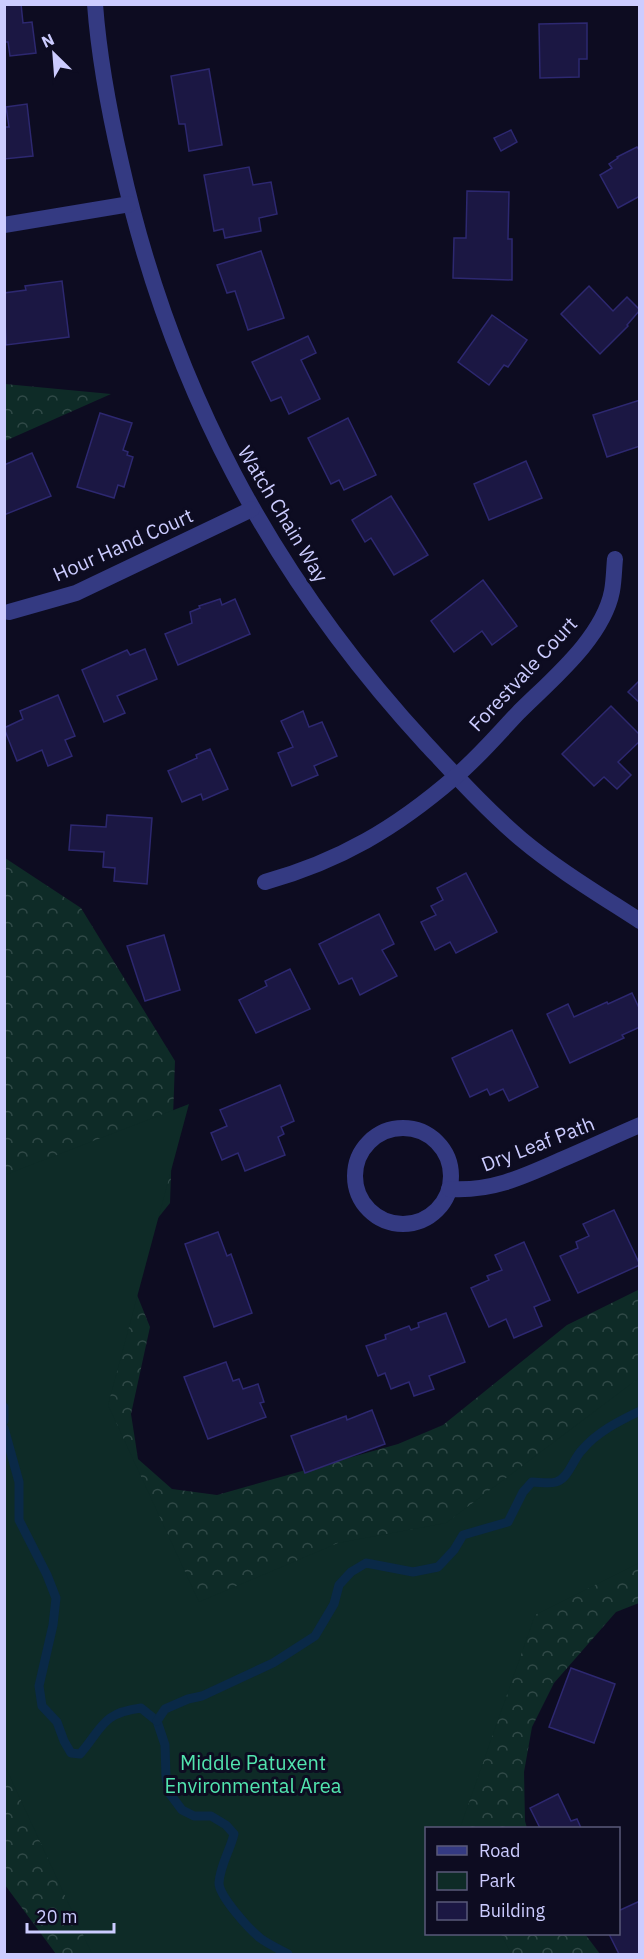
<svg xmlns="http://www.w3.org/2000/svg" width="644" height="1959" font-family="'IBM Plex Sans',sans-serif">
<defs>
<pattern id="forest-crowns" width="20" height="18" patternUnits="userSpaceOnUse" patternTransform="scale(1.5)"><rect width="20" height="18" fill="#0e2b27"/><path d="M2 6a3 3 0 1 1 6 0M12 15a3 3 0 1 1 6 0" fill="none" stroke="#304947"/></pattern>
</defs>
<rect width="100%" height="100%" fill="#0d0c21"/>
<g fill="url(#forest-crowns)">
<path d="M5,384L111,394L5,441Z"/>
<path d="M5,858L81,908L175,1061L170,1203L142,1238L133,1285L150,1327L131,1414L138,1459L172,1489L217,1495L398,1444L443,1425L567,1325L640,1289L639,1603L616,1612L554,1683L532,1727L524,1772L525,1821L527,1828H426V1934H585L600,1954H56L5,1885Z"/>
</g>
<path fill="#0e2b27" d="M189,1104L108,1405L199,1602L338,1543L446,1523L639,1378V1563L535,1615L460,1828H426V1934H501L511,1954H92L5,1766V1175Z"/>
<g fill="none" stroke-linecap="round" stroke-linejoin="round">
<g stroke="#0a2947" stroke-width="9">
<path d="M4,1407V1421"/>
<path d="M4,1428L19,1482V1520L47,1575L56,1598L53,1625L39,1686L42,1706L57,1722L64,1741L71,1753L80,1754C103,1727 102,1713 141,1708L157,1721L165,1745L166,1778L170,1794L182,1810L194,1816H211L226,1825L234,1834C230,1851 220,1865 219,1883C219,1896 249,1929 260,1938C268,1944 279,1949 288,1954"/>
<path d="M157,1721L165,1709L188,1699L202,1696L273,1663L315,1636L334,1604L339,1585L351,1572L366,1563L413,1572L438,1567L454,1550L463,1535L508,1522L523,1492L532,1482C539,1482 549,1484 556,1482C569,1478 573,1459 582,1450C597,1432 619,1421 640,1411"/>
</g>
</g>
<g fill="#1b1743" stroke="#2d2870" stroke-width="1.5">
<path d="M4,4H21L23,23L32,22L36,53L10,56L8,42H4Z"/>
<path d="M587,23V59H579V77L540,78L539,24Z"/>
<path d="M209,69L222,145L189,151L185,124H179L171,76Z"/>
<path d="M27,104L33,156L4,159V127H9L6,107Z"/>
<path d="M511,130L517,142L501,151L494,138Z"/>
<path d="M637,147L640,151V196L618,208L600,175L612,168L609,164L618,158L617,157Z"/>
<path d="M249,167L253,185L271,182L277,214L259,218L261,231L225,238L223,229L214,231L204,175Z"/>
<path d="M467,191L509,192L508,239H512V280L453,278L454,238H466Z"/>
<path d="M261,251L284,318L248,330L235,291L227,293L217,265Z"/>
<path d="M62,281L69,337L6,345L4,293L26,290L25,286Z"/>
<path d="M589,286L613,311L627,297L640,310L627,325L628,326L600,354L561,314Z"/>
<path d="M492,315L527,340L508,367L504,365L489,385L458,362Z"/>
<path d="M308,336L316,353L301,360L320,399L289,414L281,397L271,401L252,362Z"/>
<path d="M640,400V446L607,457L593,415Z"/>
<path d="M100,413L132,423L123,450L128,452L127,455L133,457L124,487L118,485L114,498L77,487Z"/>
<path d="M348,418L376,475L344,490L339,480L331,484L308,438Z"/>
<path d="M32,453L51,496L4,515V465Z"/>
<path d="M526,461L542,498L489,520L474,484Z"/>
<path d="M391,496L428,555L394,575L371,538L365,542L352,520Z"/>
<path d="M483,580L517,626L492,645L482,631L454,652L431,621Z"/>
<path d="M220,599L222,605L235,599L250,634L178,665L165,634L192,623L190,612L200,608L199,606Z"/>
<path d="M145,649L157,679L117,696L125,713L104,722L82,670L127,650L130,655Z"/>
<path d="M640,680V703L628,692Z"/>
<path d="M58,695L75,736L65,740L72,756L48,766L42,750L17,761L4,728L23,719L20,711Z"/>
<path d="M611,706L640,735V741L618,762L631,775L617,789L604,777L594,786L562,754Z"/>
<path d="M303,711L309,727L322,722L337,756L314,766L318,775L292,786L278,753L293,747L281,721Z"/>
<path d="M210,749L228,789L203,800L201,794L182,802L168,771L197,758L196,755Z"/>
<path d="M107,815L152,818L147,884L114,881L115,868L103,867L104,852L69,850L71,825L106,827Z"/>
<path d="M466,873L497,932L456,953L450,942L435,950L421,922L436,915L431,906L443,900L437,888Z"/>
<path d="M379,914L394,944L382,950L397,976L360,995L352,978L339,984L319,944Z"/>
<path d="M164,935L180,990L145,1001L127,946Z"/>
<path d="M290,969L310,1009L256,1033L239,1000L267,986L265,981Z"/>
<path d="M632,993L640,1010V1027L622,1035L624,1038L570,1063L547,1014L568,1004L574,1017L607,1002L608,1004Z"/>
<path d="M512,1030L538,1087L509,1101L503,1089L490,1095L487,1089L470,1097L452,1058Z"/>
<path d="M280,1085L294,1121L281,1127L284,1134L278,1137L285,1155L245,1171L238,1153L222,1160L211,1133L227,1126L220,1110Z"/>
<path d="M614,1210L640,1265L578,1293L560,1256L578,1248L576,1242L589,1236L583,1224Z"/>
<path d="M218,1232L227,1256L231,1254L252,1313L214,1327L185,1244Z"/>
<path d="M524,1242L550,1300L534,1307L542,1326L514,1338L506,1319L489,1327L471,1288L489,1280L487,1276L502,1270L495,1255Z"/>
<path d="M446,1313L465,1362L429,1376L434,1389L414,1396L409,1382L391,1389L385,1373L378,1376L366,1346L386,1339L385,1335L409,1326L411,1330L419,1327L418,1323Z"/>
<path d="M226,1362L233,1381L239,1379L243,1389L258,1384L264,1402L260,1403L266,1417L208,1439L184,1377Z"/>
<path d="M372,1410L385,1444L305,1473L291,1436L346,1416L347,1420Z"/>
<path d="M571,1668L615,1684L594,1743L549,1727Z"/>
<path d="M558,1794L571,1821L577,1819L581,1828H540L530,1808Z"/>
<path d="M640,1901V1954H619L609,1934H618V1911Z"/>
</g>
<g fill="none" stroke-linecap="round" stroke-linejoin="round">
<g stroke="#343a82" stroke-width="16">
<path d="M95,4C99,58 109,111 121,163C171,387 271,576 427,745C457,777 488,811 521,839C558,870 600,895 640,921"/>
<path d="M4,225L130,204"/>
<path d="M9,612L76,593L252,509"/>
<path d="M265,882C340,861 396,828 455,777C478,758 498,734 519,712C551,680 603,638 612,591C614,580 614,569 615,559"/>
<circle cx="403" cy="1176" r="48"/>
<path d="M449,1189C492,1192 525,1176 563,1159C589,1148 614,1136 640,1125"/>
</g>
</g>
<g text-anchor="middle" stroke-width="6" stroke-linejoin="round" paint-order="stroke">
<g font-size="20" fill="#ccf" stroke="#0d0c21">
<text transform="translate(283 514) rotate(59)" y="7">Watch Chain Way</text>
<text transform="translate(123 545) rotate(-24)" y="7">Hour Hand Court</text>
<text transform="translate(523 674) rotate(-47)" y="7">Forestvale Court</text>
<text transform="translate(538 1144) rotate(-21)" y="7">Dry Leaf Path</text>
</g>
<g font-size="20" fill="#52e5af" stroke="#0d0c21">
<text x="253" y="1770">Middle Patuxent<tspan x="253" dy="23">Environmental Area</tspan></text>
</g>
</g>
<rect width="644" height="1959" fill="none" stroke="#ccccff" stroke-width="12"/>
<rect x="425" y="1827" width="195" height="108" fill="#0d0c21" stroke="#59597a" stroke-width="1.5"/>
<rect x="437" y="1846" width="30" height="9" fill="#343a82" stroke="#59597a" stroke-width="1.5"/>
<text x="479" y="1857" font-size="18" fill="#ccccff">Road</text>
<rect x="437" y="1872" width="30" height="18" fill="#0e2b27" stroke="#59597a" stroke-width="1.5"/>
<text x="479" y="1887" font-size="18" fill="#ccccff">Park</text>
<rect x="437" y="1902" width="30" height="18" fill="#1b1743" stroke="#59597a" stroke-width="1.5"/>
<text x="479" y="1917" font-size="18" fill="#ccccff">Building</text>
<g transform="translate(54 54) rotate(335)" stroke="#0d0c21" stroke-width="4.5" paint-order="stroke">
<path d="M0-4.5L10 22L0 15L-10 22Z" fill="#ccccff"/>
<text y="-9" font-size="16" font-weight="bold" text-anchor="middle" fill="#ccccff">N</text>
</g>
<path d="M27 1923v9h87v-9" fill="none" stroke="#ccccff" stroke-width="3"/>
<text x="36" y="1923" font-size="18" fill="#ccccff" stroke="#0d0c21" stroke-width="4.5" paint-order="stroke">20 m</text>
</svg>
